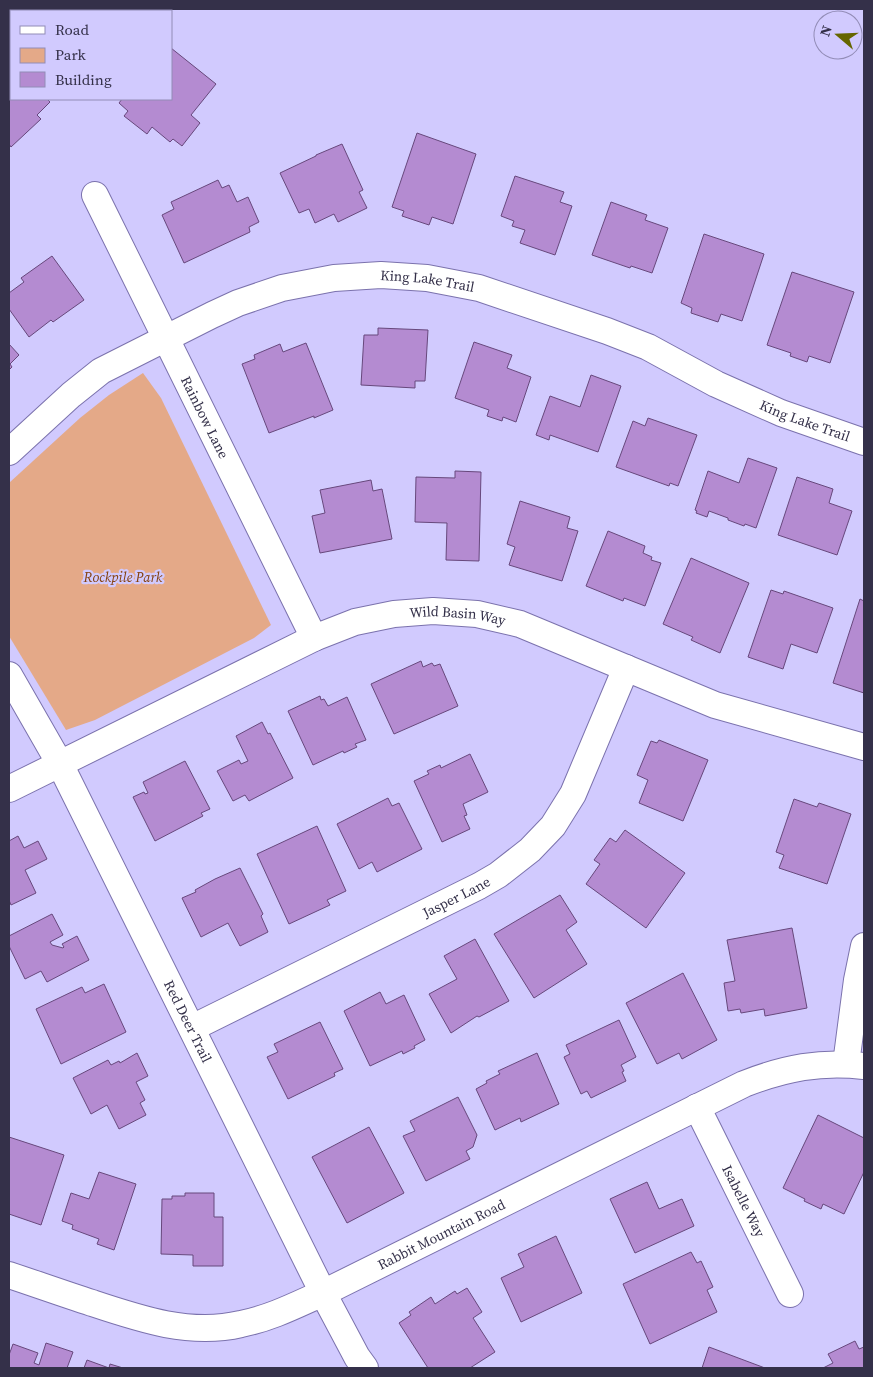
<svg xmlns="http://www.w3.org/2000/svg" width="873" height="1377" font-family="'Source Serif 4',serif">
<rect width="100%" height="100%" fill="#d1cafe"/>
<path fill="#e4a988" d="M143,373L161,398L271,625L254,638L95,720L66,730L9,636V483L80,418L109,395Z"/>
<g fill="#b48bd1" stroke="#67487c">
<path d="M171,48L216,84L191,115L200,123L182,146L173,139L170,142L152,127L147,134L124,116L128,111L119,103L122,99H171Z"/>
<path d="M11,80V99H47L50,102L37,115L41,119L11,147L9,144V83Z"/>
<path d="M417,133L476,154L453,224L432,217L429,225L402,216L404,211L392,207Z"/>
<path d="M342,144L363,190L359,192L367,208L338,222L334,214L315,223L309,209L299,213L280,173L316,156V155Z"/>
<path d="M515,176L564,192L560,202L572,206L555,255L520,243L525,230L512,226L514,221L501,216Z"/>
<path d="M218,180L222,188L229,185L237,202L248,197L259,222L249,227L250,232L184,263L162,215L174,209L171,202Z"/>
<path d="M611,202L647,215L645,220L668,228L652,273L631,266L630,268L592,255Z"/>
<path d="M704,234L764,254L742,321L721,314L718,322L691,313L692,308L681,303Z"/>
<path d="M52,256L84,300L53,322L51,320L29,337L9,309V293L24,282L21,278Z"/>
<path d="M792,272L854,292L830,363L809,356L807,362L790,356L791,353L767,345Z"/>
<path d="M378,328L428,330L425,381H415V388L361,385L364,335H378Z"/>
<path d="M474,342L512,355L507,368L531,377L516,422L503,417L502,421L487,416L489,410L455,398Z"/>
<path d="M306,343L333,410L314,418V416L269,433L242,364L255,359L254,355L280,344L283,352Z"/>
<path d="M9,344L19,355L10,364L12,367L9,370Z"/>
<path d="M591,375L621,386L598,452L550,435L549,440L536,435L550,396L580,407Z"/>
<path d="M648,418L697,435L678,486L670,483L669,486L616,467L633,421L645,426Z"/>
<path d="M748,458L777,468L756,528L745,524L744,526L728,520V518L709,511L707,517L696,513L697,511L695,510L708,471L739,483Z"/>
<path d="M455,471L481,472L479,561L446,560L447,523L415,522L416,477L455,478Z"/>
<path d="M797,477L833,489L829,503L852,511L837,555L778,535Z"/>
<path d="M371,480L373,491L382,489L392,539L320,553L312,516L325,513L320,490Z"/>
<path d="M520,501L570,517L567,528L578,531L562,581L509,565L515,547L507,544Z"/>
<path d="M608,531L645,546L643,553L652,557L651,560L661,563L645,606L624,598L623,601L586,586Z"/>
<path d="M691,558L749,583L720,653L691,640L693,637L663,624Z"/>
<path d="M771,590L783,594L784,591L833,608L817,653L791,644L783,669L748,657Z"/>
<path d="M860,599L864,601V693L833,683Z"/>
<path d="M421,661L423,667L432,663L434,666L440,664L458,706L394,734L371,684Z"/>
<path d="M320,696L321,700L324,699L328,706L347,697L366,740L355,744L357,747L344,753L343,751L313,765L288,711Z"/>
<path d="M262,722L268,734L270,733L293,778L249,801L245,795L233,801L217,771L239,760L241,764L248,761L236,736Z"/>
<path d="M659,740L708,760L683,821L639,803L648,780L637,775L651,741L657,743Z"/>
<path d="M470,754L488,792L463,804L467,815L464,816L470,829L442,842L414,781L429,774L427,771L440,765L441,768Z"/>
<path d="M185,761L210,809L201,813L203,816L155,841L133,797L144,792L145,794L148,793L143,782Z"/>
<path d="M388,798L392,806L399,803L422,849L377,872L372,862L359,869L337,824Z"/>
<path d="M794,799L817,807L819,803L851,814L827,884L779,868L784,855L776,852Z"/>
<path d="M317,826L346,891L327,900L330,905L289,924L257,854Z"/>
<path d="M625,830L685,873L646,928L586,884L600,864L594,860L610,838L616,842Z"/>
<path d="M18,836L24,848L38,841L47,859L25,870L36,893L11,905L9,900V841Z"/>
<path d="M240,868L263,914L261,916L268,932L240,946L228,923L201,937L182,898L196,892L195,890L215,879Z"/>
<path d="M560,895L577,922L566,930L587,964L534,998L494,934Z"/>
<path d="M52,914L63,935L50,942L52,945L63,948L64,947L62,944L77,936L89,960L47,982L41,971L25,979L9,946V936Z"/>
<path d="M792,928L807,1008L765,1016L764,1009L741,1013L740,1009L728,1011L724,983L735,981L727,940Z"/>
<path d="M475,939L509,1001L479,1017L477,1016L451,1033L429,994L457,979L444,956Z"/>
<path d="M683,973L717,1040L682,1059L679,1053L657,1064L626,1003Z"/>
<path d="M104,984L126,1032L61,1064L36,1009L82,987L85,993Z"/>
<path d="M380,992L386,1004L404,995L425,1040L414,1046L415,1048L403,1054L402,1051L370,1066L344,1011Z"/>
<path d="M619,1020L636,1057L621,1065L624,1071L622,1072L626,1081L591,1098L587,1091L581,1094L564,1057L570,1054L566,1045Z"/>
<path d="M320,1022L343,1069L334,1073L335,1076L288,1099L267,1057L278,1052L274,1044Z"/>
<path d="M137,1053L148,1076L136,1082L145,1100L140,1103L146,1115L119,1129L107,1105L91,1114L73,1078L108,1060L111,1065L119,1061L120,1063Z"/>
<path d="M537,1053L559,1104L521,1122L520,1118L495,1130L476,1089L487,1083L486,1081L500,1074L498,1071Z"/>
<path d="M458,1097L477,1135L473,1147L466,1151L470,1159L426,1181L403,1136L415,1131L410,1121Z"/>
<path d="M818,1115L864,1138V1172L844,1214L823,1204L821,1209L804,1201L805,1199L783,1188Z"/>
<path d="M369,1127L404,1193L347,1223L312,1157Z"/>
<path d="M9,1137L64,1155L41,1225L9,1214Z"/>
<path d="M99,1172L136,1184L114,1250L97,1244L99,1239L72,1229L73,1225L62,1221L71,1193L89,1199Z"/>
<path d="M647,1182L659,1209L682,1199L694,1226L635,1253L610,1199Z"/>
<path d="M185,1193H214V1217H223V1266H193V1255L161,1254L162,1199H172V1196H185Z"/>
<path d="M556,1236L582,1293L521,1322L501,1278L524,1267L518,1254Z"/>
<path d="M691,1252L697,1263L701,1261L713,1287L707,1290L717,1312L650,1344L623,1284Z"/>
<path d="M467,1288L482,1312L473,1318L495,1352L470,1368H428L399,1323L411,1315L409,1312L431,1297L435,1304L455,1291L457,1294Z"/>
<path d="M855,1341L859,1349L864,1347V1368H823L833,1363L828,1354Z"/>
<path d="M46,1343L73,1352L67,1368H9V1355L13,1344L38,1353L34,1363L39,1365Z"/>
<path d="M709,1347L765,1368H702Z"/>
<path d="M87,1360L109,1368L110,1364L123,1368H84Z"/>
</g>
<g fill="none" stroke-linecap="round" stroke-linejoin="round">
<defs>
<g id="minor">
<path id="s1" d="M95,195L314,638"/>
<path id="s2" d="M9,452L71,395L101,371L212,315L238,303L282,288L334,278L381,275L427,278L479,288L607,331L648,347L716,384L781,413L864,442"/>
<path id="s3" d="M9,675L60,764L323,1293L357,1357L365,1368"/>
<path id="s4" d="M9,789L314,638L355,622L394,614L433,611L477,614L520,624L715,705L864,747"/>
<path id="s5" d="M192,1028L479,886L498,875L530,850L553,826L573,794L626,668"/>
<path d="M846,1064L857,980L864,946"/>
<path id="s6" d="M697,1107L790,1294"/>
<path id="s7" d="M9,1275C36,1284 64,1294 92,1303C140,1319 190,1336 241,1324C271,1318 296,1305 323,1293L744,1084C785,1068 820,1061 864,1066"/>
</g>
</defs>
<use href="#minor" stroke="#7b72ad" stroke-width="28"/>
<use href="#minor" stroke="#fff" stroke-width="26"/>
</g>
<g text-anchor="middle" stroke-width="4.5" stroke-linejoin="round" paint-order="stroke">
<g font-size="14" fill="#343049" stroke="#d1cafe">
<text dy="5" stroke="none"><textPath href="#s2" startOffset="469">King Lake Trail</textPath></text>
<text dy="5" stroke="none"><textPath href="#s1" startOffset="248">Rainbow Lane</textPath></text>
<text dy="5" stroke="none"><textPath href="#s2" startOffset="874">King Lake Trail</textPath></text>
<text dy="5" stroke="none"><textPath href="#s4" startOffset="488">Wild Basin Way</textPath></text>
<text dy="5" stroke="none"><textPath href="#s5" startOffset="295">Jasper Lane</textPath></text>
<text dy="5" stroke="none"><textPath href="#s3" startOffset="390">Red Deer Trail</textPath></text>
<text dy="5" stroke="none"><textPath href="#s6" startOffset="105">Isabelle Way</textPath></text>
<text dy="5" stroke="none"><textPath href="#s7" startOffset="460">Rabbit Mountain Road</textPath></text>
</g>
<g font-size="14" font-style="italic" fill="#84400d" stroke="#d1cafe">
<text x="123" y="582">Rockpile Park</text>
</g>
</g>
<rect width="873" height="1377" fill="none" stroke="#343049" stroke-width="20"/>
<rect x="10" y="10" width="162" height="90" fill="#d1cafe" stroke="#928cb6"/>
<rect x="20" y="26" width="25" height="8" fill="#ffffff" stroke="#928cb6"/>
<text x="55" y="35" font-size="15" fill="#343049">Road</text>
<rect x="20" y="48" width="25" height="15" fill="#e4a988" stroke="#928cb6"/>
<text x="55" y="60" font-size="15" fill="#343049">Park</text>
<rect x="20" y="72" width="25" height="15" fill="#b48bd1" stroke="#928cb6"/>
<text x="55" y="85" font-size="15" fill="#343049">Building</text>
<g transform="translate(838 35) rotate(289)"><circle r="24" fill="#d1cafe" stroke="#928cb6"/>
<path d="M0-4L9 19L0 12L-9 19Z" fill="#656600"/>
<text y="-8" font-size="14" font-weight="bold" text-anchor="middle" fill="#343049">N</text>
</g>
</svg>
